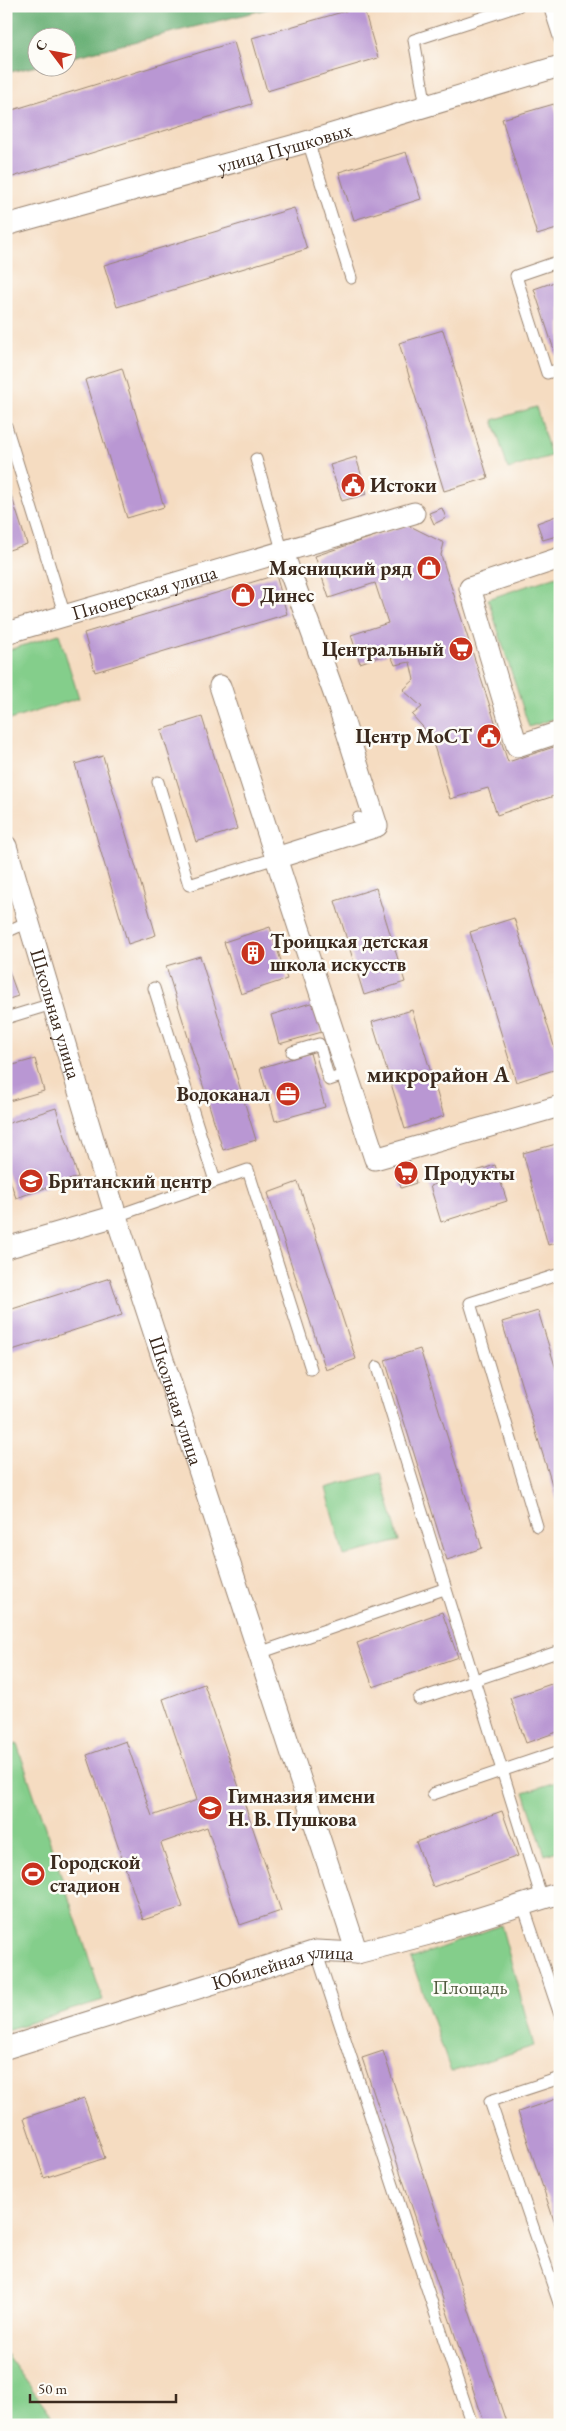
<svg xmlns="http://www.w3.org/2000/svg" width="566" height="2431" font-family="'EB Garamond',serif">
<rect width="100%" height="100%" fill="#fdfcf7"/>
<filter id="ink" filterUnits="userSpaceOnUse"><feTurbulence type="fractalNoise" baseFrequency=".02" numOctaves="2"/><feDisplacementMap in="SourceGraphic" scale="10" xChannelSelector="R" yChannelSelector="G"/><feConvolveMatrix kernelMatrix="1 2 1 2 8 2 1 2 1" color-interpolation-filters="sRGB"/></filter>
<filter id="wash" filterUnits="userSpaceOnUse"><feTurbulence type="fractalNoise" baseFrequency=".0096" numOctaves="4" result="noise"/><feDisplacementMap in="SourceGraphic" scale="20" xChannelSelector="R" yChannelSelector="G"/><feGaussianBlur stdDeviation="1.12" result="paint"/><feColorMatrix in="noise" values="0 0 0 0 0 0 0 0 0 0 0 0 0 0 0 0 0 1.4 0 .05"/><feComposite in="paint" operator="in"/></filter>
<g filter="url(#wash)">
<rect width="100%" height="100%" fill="#f5dcc1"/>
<g fill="#84ce8b" stroke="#607c54">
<path d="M536,407L551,456L508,469L493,420Z"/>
<path d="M560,575V717L529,727L488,599Z"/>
<path d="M59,634L79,698L6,721V651Z"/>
<path d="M381,1473L399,1541L344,1556L326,1488Z"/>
<path d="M17,1744L103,2000L6,2030V1747Z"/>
<path d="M560,1781V1850L545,1855L524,1792Z"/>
<path d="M501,1925L534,2046L451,2072L411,1959Z"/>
<path d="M6,2354L59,2425H6Z"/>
</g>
<path fill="#6bb177" stroke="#536e4a" d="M6,6H275V7L68,58V38H38L37,66L6,73Z"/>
<g id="blocks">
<g fill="#b997d3">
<path d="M363,6L378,58L267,91L252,38Z"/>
<path d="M234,42L252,104L6,179V112Z"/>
<path d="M554,104L560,124V228L537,235L502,119Z"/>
<path d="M406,152L421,199L354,220L339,172Z"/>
<path d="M294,208L307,249L117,307L104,265Z"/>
<path d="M560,280V355L556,356L534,289Z"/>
<path d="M443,330L488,478L444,491L399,343Z"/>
<path d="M122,368L164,507L127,518L85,380Z"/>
<path d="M356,457L367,494L342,501L330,465Z"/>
<path d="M6,479L27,544L6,551Z"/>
<path d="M442,508L446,518L434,524L429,513Z"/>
<path d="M556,516L560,535L543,540L537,523Z"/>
<path d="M408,525L444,543L441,555L508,762L560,745V794L497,815L488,788L450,799L431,736L412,715L422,707L403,690L414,680L410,662L395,665L390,653L360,663L351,635L388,623L375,583L329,598L315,556Z"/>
<path d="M276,575L287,614L95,672L84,633Z"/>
<path d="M202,717L237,829L196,842L161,730Z"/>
<path d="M103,756L156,935L128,944L75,764Z"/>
<path d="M376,888L405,982L364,995L335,901Z"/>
<path d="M514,918L560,1065V1068L516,1082L470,932Z"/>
<path d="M270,927L287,979L241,994L224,942Z"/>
<path d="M200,956L256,1140L223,1150L166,966Z"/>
<path d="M6,963L18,996L6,1000Z"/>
<path d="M314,1002L322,1032L279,1044L271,1015Z"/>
<path d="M412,1010L444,1116L405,1129L372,1022Z"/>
<path d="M310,1053L325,1107L275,1121L260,1068Z"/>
<path d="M35,1059L44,1091L9,1101L6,1091V1067Z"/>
<path d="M56,1108L78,1177L16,1198L6,1169V1124Z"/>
<path d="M560,1143V1242L548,1245L523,1153Z"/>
<path d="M408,1155L416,1183L401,1188L392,1160Z"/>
<path d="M495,1165L507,1201L441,1222L430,1186Z"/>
<path d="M298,1182L356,1359L326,1370L268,1193Z"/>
<path d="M110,1278L122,1315L6,1352V1311Z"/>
<path d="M538,1311L560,1382L559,1507L502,1322Z"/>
<path d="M420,1349L482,1548L447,1560L385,1360Z"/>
<path d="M442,1612L458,1657L373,1687L357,1643Z"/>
<path d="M560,1681V1731L526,1743L510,1698Z"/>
<path d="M204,1684L281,1911L240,1925L207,1827L161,1843L183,1907L143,1920L87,1755L126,1741L152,1816L197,1800L163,1699Z"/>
<path d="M502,1811L518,1856L433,1887L416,1842Z"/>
<path d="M383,2051L507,2425H485L362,2058Z"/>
<path d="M84,2098L105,2158L44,2178L24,2118Z"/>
<path d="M559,2098L560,2101L559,2236L518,2112Z"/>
</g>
</g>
</g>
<g filter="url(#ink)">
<use href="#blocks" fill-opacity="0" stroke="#988370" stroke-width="1"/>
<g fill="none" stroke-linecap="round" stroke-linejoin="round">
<defs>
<g id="lane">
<path d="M549,6L560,40"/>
<path d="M426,106L414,40L518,6"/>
<path d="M308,141L351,278"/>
<path d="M560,261L516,276L547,373L560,369"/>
<path d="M6,426L65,616"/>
<path d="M256,459L282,550"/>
<path d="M158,782L189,885L276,858"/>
<path d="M358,818L376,825"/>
<path d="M6,932L28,922"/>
<path d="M154,988L215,1181"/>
<path d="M6,1018L52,1004"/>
<path d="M292,1052L319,1044L329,1080L347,1074"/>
<path d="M116,1216L248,1170L311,1369"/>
<path d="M377,1367L542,1899"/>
<path d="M537,1526L470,1303L560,1274"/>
<path d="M259,1653L444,1589"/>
<path d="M419,1699L560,1651"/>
<path d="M433,1794L560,1751"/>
<path d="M523,1905L560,2015"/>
<path d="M316,1951L472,2425"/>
<path d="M560,2078L490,2101L560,2306"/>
</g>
<g id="street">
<path id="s1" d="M6,225L299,144L560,66"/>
<path d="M282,550L339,707L377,826L276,858L375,1159L560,1106"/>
<path d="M560,558L470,588L517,746L560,732"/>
<path id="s2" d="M6,633L414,513"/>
<path d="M220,686L276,858"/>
<path id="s3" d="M6,846L116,1216L357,1953"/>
<path d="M6,1248L116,1216"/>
<path id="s4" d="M6,2048L316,1951L357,1953L429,1934L560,1893"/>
</g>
</defs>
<use href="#lane" stroke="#988370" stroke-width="13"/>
<use href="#street" stroke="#988370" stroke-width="23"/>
<use href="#lane" stroke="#fff" stroke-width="11"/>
<use href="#street" stroke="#fff" stroke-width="21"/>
</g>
</g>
<defs>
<symbol id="civic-disc" viewBox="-11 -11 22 22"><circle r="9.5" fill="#c8321e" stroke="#fdfcf7"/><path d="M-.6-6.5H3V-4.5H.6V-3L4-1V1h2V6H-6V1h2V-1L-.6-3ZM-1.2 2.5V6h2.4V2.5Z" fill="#fff"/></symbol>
<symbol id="shop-disc" viewBox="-11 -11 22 22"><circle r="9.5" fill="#c8321e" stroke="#fdfcf7"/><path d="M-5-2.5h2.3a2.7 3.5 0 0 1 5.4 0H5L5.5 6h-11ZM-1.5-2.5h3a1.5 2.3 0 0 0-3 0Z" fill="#fff"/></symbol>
<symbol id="supermarket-disc" viewBox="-11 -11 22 22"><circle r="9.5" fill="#c8321e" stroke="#fdfcf7"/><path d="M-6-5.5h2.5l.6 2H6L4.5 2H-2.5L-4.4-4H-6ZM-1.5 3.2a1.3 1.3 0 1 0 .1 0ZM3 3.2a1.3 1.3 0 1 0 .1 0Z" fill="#fff"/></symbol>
<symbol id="building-disc" viewBox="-11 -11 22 22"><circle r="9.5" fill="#c8321e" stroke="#fdfcf7"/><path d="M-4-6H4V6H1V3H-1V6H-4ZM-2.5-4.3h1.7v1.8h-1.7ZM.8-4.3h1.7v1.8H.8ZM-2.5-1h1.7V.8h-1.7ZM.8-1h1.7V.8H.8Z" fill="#fff"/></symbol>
<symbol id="office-disc" viewBox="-11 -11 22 22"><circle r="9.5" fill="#c8321e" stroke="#fdfcf7"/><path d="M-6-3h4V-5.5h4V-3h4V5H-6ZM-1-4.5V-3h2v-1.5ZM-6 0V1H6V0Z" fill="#fff"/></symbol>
<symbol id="school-disc" viewBox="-11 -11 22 22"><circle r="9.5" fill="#c8321e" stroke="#fdfcf7"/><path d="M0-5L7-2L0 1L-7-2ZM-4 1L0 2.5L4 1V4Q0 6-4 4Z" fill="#fff"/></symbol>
<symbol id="stadium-disc" viewBox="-11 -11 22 22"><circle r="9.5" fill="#c8321e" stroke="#fdfcf7"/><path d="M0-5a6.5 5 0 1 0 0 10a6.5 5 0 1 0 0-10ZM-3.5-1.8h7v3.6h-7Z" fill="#fff"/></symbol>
</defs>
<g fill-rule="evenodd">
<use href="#civic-disc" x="339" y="471" width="28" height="28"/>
<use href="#shop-disc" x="415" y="554" width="28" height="28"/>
<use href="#shop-disc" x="229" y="581" width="28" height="28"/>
<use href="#supermarket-disc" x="447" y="635" width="28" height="28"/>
<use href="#civic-disc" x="475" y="722" width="28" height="28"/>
<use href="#building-disc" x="239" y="939" width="28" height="28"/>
<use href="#office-disc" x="274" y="1080" width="28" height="28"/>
<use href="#supermarket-disc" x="392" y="1159" width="28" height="28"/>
<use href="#school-disc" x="17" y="1167" width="28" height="28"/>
<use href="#school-disc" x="196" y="1794" width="28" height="28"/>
<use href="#stadium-disc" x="19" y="1860" width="28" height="28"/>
</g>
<g text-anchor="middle" stroke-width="5" stroke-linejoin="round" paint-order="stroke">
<g font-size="20" fill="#3b2a1e" stroke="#fdfcf7">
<text dy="7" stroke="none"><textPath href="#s1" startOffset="289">улица Пушковых</textPath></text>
<text dy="7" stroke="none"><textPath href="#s2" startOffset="144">Пионерская улица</textPath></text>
<text dy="7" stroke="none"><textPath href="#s3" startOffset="175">Школьная улица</textPath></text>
<text dy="7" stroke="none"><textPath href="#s3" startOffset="580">Школьная улица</textPath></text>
<text dy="7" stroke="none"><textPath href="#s4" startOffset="289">Юбилейная улица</textPath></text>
</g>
<g font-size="20" font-weight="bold" fill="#3b2a1e" stroke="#fdfcf7" text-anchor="start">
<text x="370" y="492">Истоки</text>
<text x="412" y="575" text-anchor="end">Мясницкий ряд</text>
<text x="260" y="602">Динес</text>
<text x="444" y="656" text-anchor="end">Центральный</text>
<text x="472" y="743" text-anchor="end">Центр МоСТ</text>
<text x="270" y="948">Троицкая детская<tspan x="270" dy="23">школа искусств</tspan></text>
<text x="270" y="1101" text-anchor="end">Водоканал</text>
<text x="424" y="1180">Продукты</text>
<text x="48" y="1188">Британский центр</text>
<text x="228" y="1803">Гимназия имени<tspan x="228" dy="23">Н. В. Пушкова</tspan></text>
<text x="50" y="1869">Городской<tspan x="50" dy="23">стадион</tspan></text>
</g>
<g font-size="20" fill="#515b3f" stroke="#fdfcf7">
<text x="470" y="1994">Площадь</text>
</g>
<g font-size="22" font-weight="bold" fill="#3b2a1e" stroke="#fdfcf7">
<text x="438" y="1082">микрорайон А</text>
</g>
</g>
<rect width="566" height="2431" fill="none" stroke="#fdfcf7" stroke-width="25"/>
<g transform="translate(52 52) rotate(302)"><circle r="24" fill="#fdfcf7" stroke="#afa8a0"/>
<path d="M0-4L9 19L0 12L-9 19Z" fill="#c8321e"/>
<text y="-8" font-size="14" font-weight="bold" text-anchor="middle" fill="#3b2a1e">С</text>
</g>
<path d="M30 2394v8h146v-8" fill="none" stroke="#3b2a1e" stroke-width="2.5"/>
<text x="38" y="2394" font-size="15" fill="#3b2a1e" stroke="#fdfcf7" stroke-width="4" paint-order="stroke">50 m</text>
</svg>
